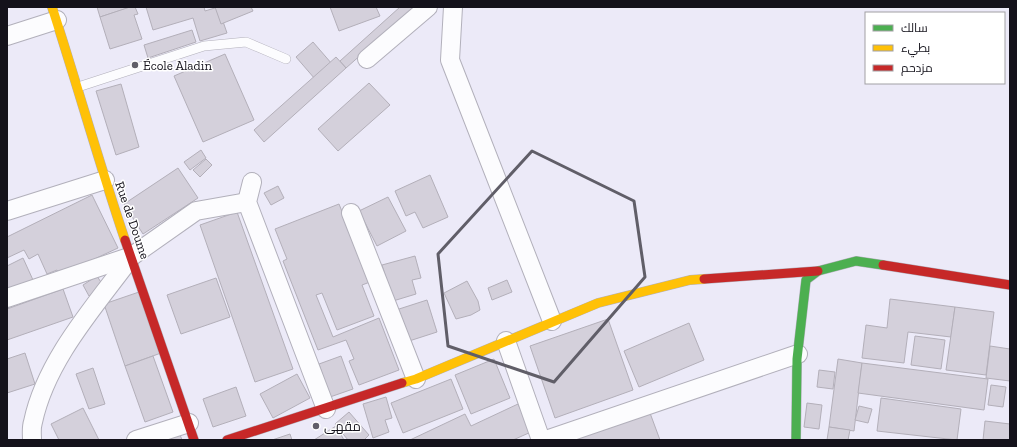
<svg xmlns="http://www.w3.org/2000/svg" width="1017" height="447" font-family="'Zilla Slab',Cairo,serif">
<rect width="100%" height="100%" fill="#eceaf8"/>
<g fill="#d4d0db" stroke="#b3afb9">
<path d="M97,7H131L100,17Z"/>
<path d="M130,7H135L138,14L134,15L142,39L110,49L100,17Z"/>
<path d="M146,7H204L205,11L218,7L227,33L200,41L193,18L153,30Z"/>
<path d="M215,7H251L253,11L221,24Z"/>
<path d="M330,7H376L380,16L339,31Z"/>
<path d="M400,7H415L346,68L340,61Z"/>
<path d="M192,30L196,42L148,58L144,45Z"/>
<path d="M313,42L332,64L315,79L296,57Z"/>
<path d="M225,54L254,120L203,142L174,76Z"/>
<path d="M336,57L346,68L264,142L254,130Z"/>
<path d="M369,83L390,105L338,151L318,129Z"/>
<path d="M121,84L139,147L116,155L96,91Z"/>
<path d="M201,150L206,158L190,170L184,162Z"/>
<path d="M206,159L212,165L200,177L193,170Z"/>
<path d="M178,168L198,198L143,234L124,204Z"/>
<path d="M430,175L448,217L423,228L415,212L406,216L395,191Z"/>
<path d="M278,186L284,198L271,205L264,193Z"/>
<path d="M92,195L118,248L60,275L57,270L47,274L38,254L29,259L24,250L7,258V237Z"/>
<path d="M388,197L406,231L377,246L359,211Z"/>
<path d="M339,204L370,282L362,285L374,316L337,330L322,293L316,295L333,337L379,318L399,370L359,385L349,361L354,359L346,340L318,350L283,261L287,259L275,229Z"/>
<path d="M237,212L293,369L255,382L200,225Z"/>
<path d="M415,256L421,278L412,280L416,294L393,301L382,265Z"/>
<path d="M23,258L33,280L7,292V266Z"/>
<path d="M97,276L104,287L89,296L83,285Z"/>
<path d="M216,278L230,317L181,334L167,295Z"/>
<path d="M507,280L512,292L492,300L488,288Z"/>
<path d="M467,281L478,301L480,310L471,315L456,319L444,293Z"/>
<path d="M63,289L73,317L7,340V309Z"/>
<path d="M139,292L161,353L125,366L104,304Z"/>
<path d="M890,299L955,307L951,337L908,332L904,363L862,358L866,325L887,328Z"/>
<path d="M427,300L437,332L406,342L396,310Z"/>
<path d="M955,307L994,312L986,375L946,370Z"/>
<path d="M608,319L633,390L555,418L530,346Z"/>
<path d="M689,323L704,360L639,387L624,351Z"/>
<path d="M915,336L945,340L941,369L911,365Z"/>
<path d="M990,346L1010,349V381L986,378Z"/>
<path d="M25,353L35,384L7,393V359Z"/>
<path d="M153,356L173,412L145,422L125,366Z"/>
<path d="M341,356L353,389L330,397L319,364Z"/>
<path d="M494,359L510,398L471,414L455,375Z"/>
<path d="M838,359L862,363L854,431L829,427Z"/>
<path d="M862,363L988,379L984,410L858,393Z"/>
<path d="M93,368L105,404L89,409L76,374Z"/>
<path d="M819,370L835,372L833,389L817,387Z"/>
<path d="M297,374L310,398L273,418L260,394Z"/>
<path d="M451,379L463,409L403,433L391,403Z"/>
<path d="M991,385L1006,387L1003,407L988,405Z"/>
<path d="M236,387L246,416L213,427L203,399Z"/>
<path d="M386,397L392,418L385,420L389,432L373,438L363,404Z"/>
<path d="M881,398L961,409L957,440L877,431Z"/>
<path d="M807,403L822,405L819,429L804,427Z"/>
<path d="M518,404L531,432L513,440H410L465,414L471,426Z"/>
<path d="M859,406L872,409L868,423L855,420Z"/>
<path d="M83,408L99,440H59L51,424Z"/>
<path d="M349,412L369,435L364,440H348L335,424Z"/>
<path d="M650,413L660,440H573Z"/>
<path d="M985,421L1010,424V440H983Z"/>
<path d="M336,426L344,440H314Z"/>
<path d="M829,427L850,430L848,440H827Z"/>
<path d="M179,432L182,440H157Z"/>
<path d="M290,434L292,440H272Z"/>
</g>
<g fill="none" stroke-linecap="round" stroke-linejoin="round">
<defs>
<path id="lane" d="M78,87L204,46L246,42L286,59"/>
<g id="street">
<path d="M453,7L450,60L552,321"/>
<path d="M7,36L57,20"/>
<path d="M367,59L428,7"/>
<path d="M252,182L247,202L326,409"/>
<path d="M7,211L105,180"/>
<path d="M351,213L416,379"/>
<path d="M7,298L132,256L196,211L247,202"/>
<path d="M506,341L541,440"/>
<path d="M32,440C32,434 31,428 33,422C46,360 95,306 132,256"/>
<path d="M136,440L189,423"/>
<path d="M546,440L798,354"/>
</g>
<path id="fast" d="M796,440L797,359L806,280L818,271L856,261L883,265"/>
<g id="slow">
<path d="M52,7C77,84 99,163 125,240"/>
<path d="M402,383L416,379L598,303L690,280L704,279"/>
</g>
<g id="jam">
<path d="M125,240L194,440"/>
<path d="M883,265L1010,285"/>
<path d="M704,279L818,271"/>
<path d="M227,440L402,383"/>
</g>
</defs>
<use href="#lane" stroke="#b2b0bb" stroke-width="10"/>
<use href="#street" stroke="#b2b0bb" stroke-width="20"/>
<use href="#fast" stroke="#b2b0bb" stroke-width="10"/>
<use href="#slow" stroke="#b2b0bb" stroke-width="10"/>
<use href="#jam" stroke="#b2b0bb" stroke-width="10"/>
<use href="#lane" stroke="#fcfcfe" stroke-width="9"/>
<use href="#street" stroke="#fcfcfe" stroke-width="18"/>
<use href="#fast" stroke="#4caf50" stroke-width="9"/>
<use href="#slow" stroke="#ffc107" stroke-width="9"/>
<use href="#jam" stroke="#c62828" stroke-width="9"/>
</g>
<path fill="none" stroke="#605e68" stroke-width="3" stroke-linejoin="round" d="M532,151L634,201L645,277L554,382L448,346L438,254Z"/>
<g fill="#605e68" stroke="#fff" stroke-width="1.5">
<circle cx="135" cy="65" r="4"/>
<circle cx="316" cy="426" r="4"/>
</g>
<g text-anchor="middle" stroke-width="3" stroke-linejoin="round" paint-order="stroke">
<g font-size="13" fill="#14121b" stroke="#fff" text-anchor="start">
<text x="143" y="70">École Aladin</text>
<text x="324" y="431">مقهى</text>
</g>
<g font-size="13" fill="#14121b" stroke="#fff">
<text transform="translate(133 220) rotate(71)" y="5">Rue de Doume</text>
</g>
</g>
<rect width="1017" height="447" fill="none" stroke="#14121b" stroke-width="16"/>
<rect x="865" y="12" width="140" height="72" fill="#ffffff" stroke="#a1a0a4"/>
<rect x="873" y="25" width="20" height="6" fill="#4caf50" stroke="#a1a0a4"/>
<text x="901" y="32" font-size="12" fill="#14121b">سالك</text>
<rect x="873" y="45" width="20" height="6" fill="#ffc107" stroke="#a1a0a4"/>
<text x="901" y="52" font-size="12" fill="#14121b">بطيء</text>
<rect x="873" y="65" width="20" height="6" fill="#c62828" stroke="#a1a0a4"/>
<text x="901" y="72" font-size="12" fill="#14121b">مزدحم</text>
</svg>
